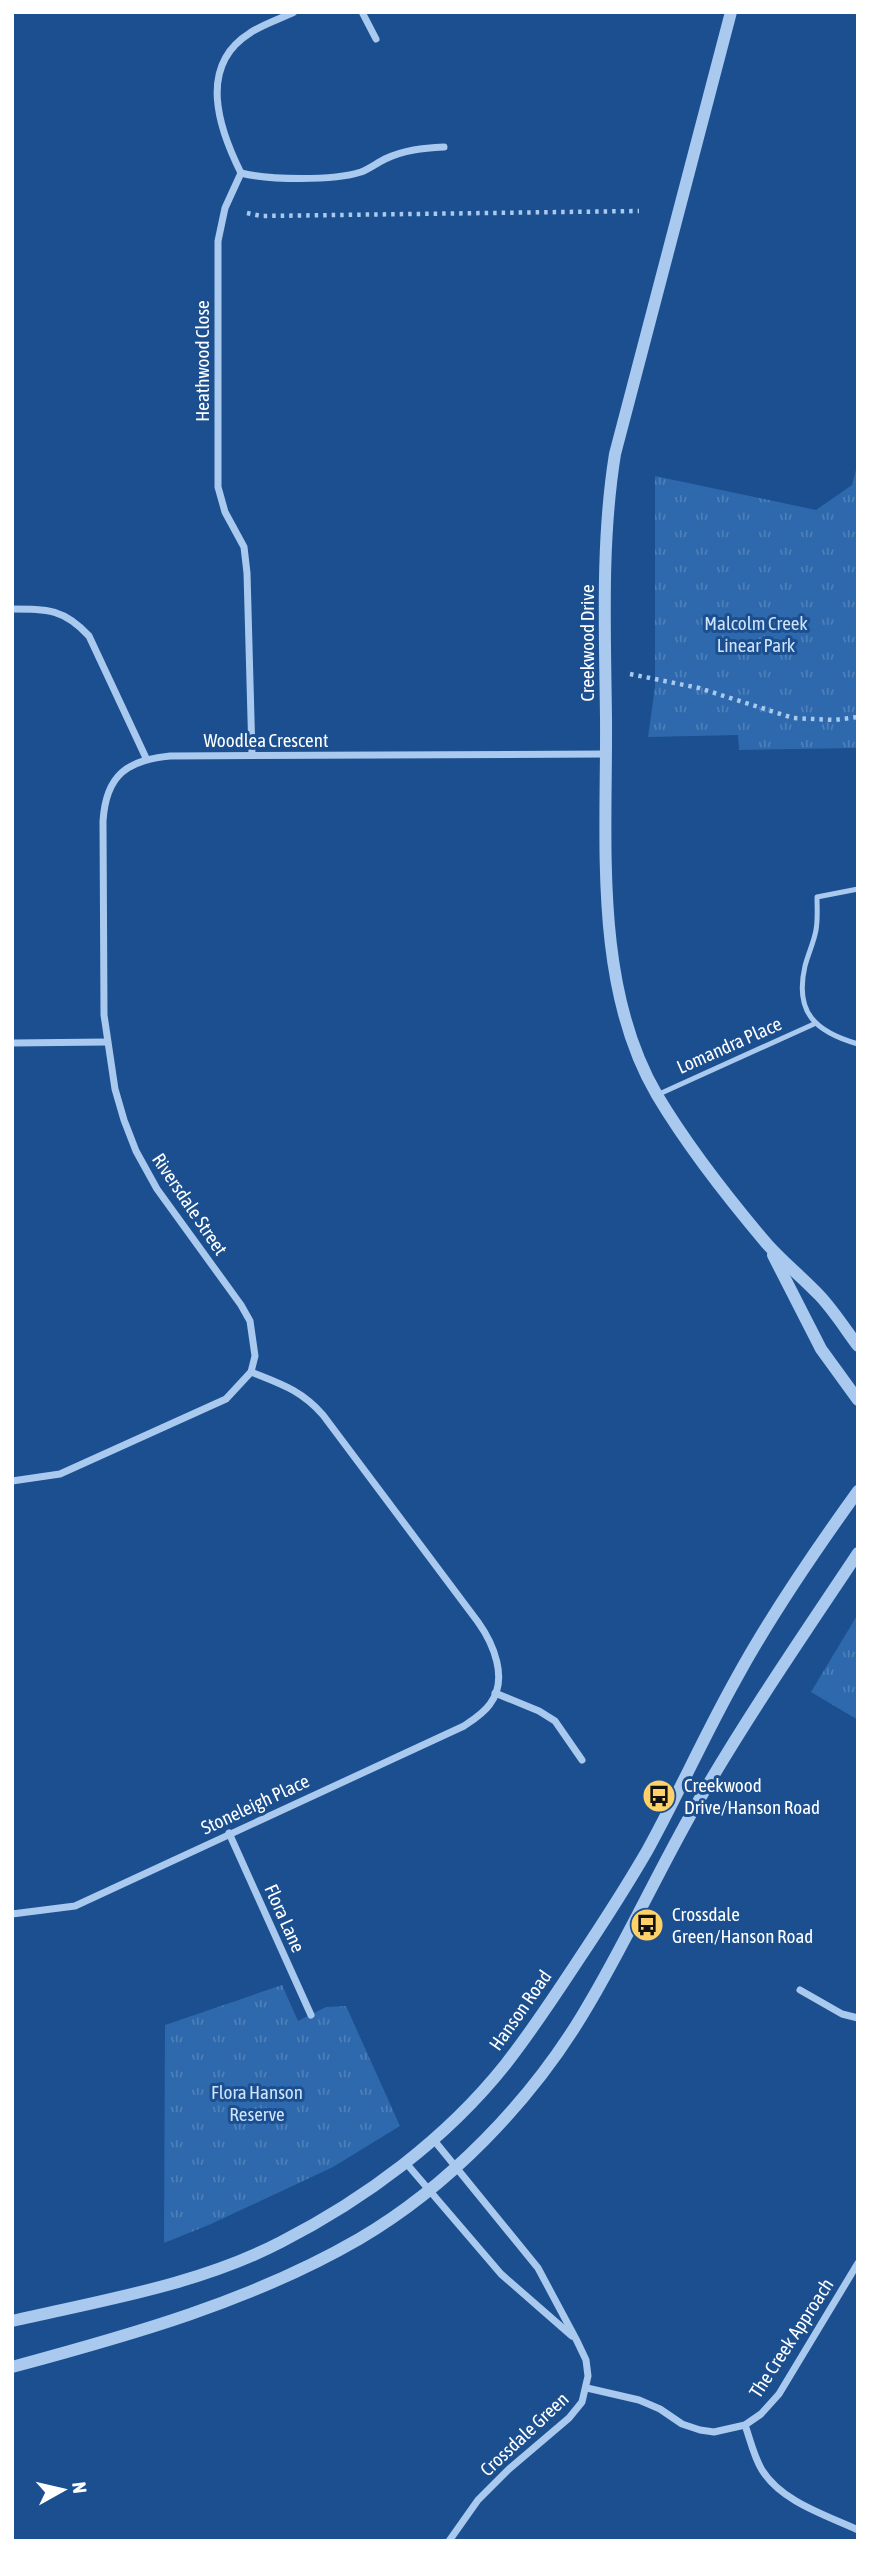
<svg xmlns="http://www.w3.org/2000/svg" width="870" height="2553" font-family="'Asap Condensed',sans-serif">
<defs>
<pattern id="grass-tufts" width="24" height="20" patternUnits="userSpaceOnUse" patternTransform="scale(1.75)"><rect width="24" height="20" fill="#2e69ad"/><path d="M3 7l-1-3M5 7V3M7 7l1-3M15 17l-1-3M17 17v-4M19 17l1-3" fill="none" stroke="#4d80b9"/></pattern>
</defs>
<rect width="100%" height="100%" fill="#1b4f8f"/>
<g fill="url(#grass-tufts)">
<path d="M858,462V748L739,750L738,735L648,737L655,687V476L816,510L852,485Z"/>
<path d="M858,1614V1720L811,1692Z"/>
<path d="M282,1985L298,2021L326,2007L346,2006L400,2126L333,2167L211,2224L164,2243L165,2025Z"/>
</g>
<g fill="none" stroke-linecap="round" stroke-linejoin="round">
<g stroke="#a9c9ee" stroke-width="4.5" stroke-dasharray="3.5 5" stroke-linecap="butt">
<path d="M247,213L261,216L639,211"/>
<path d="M630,674L699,688L793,718L834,720L858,717"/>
</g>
<g stroke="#a9c9ee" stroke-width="5">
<path d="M858,889L817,897C817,907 818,919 816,930C814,942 808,954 805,966C794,1013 816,1032 858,1044"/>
<path d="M657,1095L814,1024"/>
</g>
<g stroke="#a9c9ee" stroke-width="7">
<path d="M362,12L376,39"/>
<path d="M241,173L225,208L218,241V487L225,512L244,547L247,573L252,755"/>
<path d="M241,173C268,180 334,181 361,172C369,169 377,163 385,159C404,150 423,148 444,147"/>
<path d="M241,173C219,129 197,66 250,33C263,24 280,19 294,12"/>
<path d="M12,609C48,609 64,609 89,636L146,758"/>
<path d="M12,1043L107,1042"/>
<path d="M12,1481L60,1474L226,1399L251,1372L255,1356L250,1321L241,1305L157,1189L136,1151L124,1120L115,1089L104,1015L103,821C106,775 127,760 170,756L607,754"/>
<path d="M495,1693L539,1711L555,1721L582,1760"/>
<path d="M229,1833L311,2015"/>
<path d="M12,1914L75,1906L464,1726C473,1720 484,1713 490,1704C509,1679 493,1643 478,1622L323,1415C301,1390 281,1384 251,1372"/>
<path d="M800,1990L842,2014L858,2018"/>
<path d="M433,2139L538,2268L577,2341L586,2360L588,2376L582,2402L569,2418L509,2469L478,2500L449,2541"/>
<path d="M406,2163L501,2274L572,2336"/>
<path d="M587,2388L639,2400L660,2409L682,2424L700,2430L714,2432L745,2425L761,2414L779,2394L858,2263"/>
<path d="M745,2425C750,2439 754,2457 762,2470C782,2502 826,2515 858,2530"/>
</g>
<g stroke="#a9c9ee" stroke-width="12">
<path d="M731,12L615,454C601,541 605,630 606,718C607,841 593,986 657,1095C688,1147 728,1198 767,1244C783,1262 803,1278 820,1296C834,1311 846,1330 858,1346"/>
<path d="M773,1255L821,1349L858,1400"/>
<path d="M12,2321C103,2300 198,2285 281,2242C365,2199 446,2139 505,2065C531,2032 554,1997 577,1962C601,1926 625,1889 647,1851C678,1795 704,1736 736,1679C772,1613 814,1552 858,1491"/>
<path d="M12,2367C131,2335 252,2301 359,2239C448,2187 530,2102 583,2014C624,1947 656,1875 695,1807C745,1720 802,1637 858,1553"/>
</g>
</g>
<defs>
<symbol id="bus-disc" viewBox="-11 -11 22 22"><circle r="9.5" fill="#ffd166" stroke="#1b4f8f"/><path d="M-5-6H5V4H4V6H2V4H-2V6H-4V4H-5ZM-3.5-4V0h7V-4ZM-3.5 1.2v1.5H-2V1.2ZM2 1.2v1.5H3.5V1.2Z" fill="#111"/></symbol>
</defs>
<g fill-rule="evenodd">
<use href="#bus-disc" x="640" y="1777" width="38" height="38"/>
<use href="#bus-disc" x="628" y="1906" width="38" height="38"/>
</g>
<g text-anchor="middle" stroke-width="6" stroke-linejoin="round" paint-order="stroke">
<g font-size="19" fill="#fff" stroke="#1b4f8f">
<text transform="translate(202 361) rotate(-90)" y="7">Heathwood Close</text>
<text transform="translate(587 643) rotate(-90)" y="7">Creekwood Drive</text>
<text x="266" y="747">Woodlea Crescent</text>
<text transform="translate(729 1045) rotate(-24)" y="7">Lomandra Place</text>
<text transform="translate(190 1204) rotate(56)" y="7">Riversdale Street</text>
<text transform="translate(255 1804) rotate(-25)" y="7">Stoneleigh Place</text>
<text transform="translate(285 1918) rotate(66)" y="7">Flora Lane</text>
<text transform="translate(520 2010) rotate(-55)" y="7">Hanson Road</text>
<text transform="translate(791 2338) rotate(-57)" y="7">The Creek Approach</text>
<text transform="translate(524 2434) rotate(-43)" y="7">Crossdale Green</text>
</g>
<g font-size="19" fill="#cfe3fa" stroke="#1b4f8f">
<text x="756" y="630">Malcolm Creek<tspan x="756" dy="22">Linear Park</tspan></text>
<text x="257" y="2099">Flora Hanson<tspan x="257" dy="22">Reserve</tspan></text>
</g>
<g font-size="19" fill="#fff" stroke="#1b4f8f" text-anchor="start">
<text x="684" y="1792">Creekwood<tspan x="684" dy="22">Drive/Hanson Road</tspan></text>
<text x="672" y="1921">Crossdale<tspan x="672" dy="22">Green/Hanson Road</tspan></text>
</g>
</g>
<rect width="870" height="2553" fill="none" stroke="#ffffff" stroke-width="28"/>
<g transform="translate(63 2490) rotate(82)" stroke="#1b4f8f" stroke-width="5" paint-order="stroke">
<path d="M0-5L12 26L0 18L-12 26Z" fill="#ffffff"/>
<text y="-10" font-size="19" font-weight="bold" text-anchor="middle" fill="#ffffff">N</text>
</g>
</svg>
